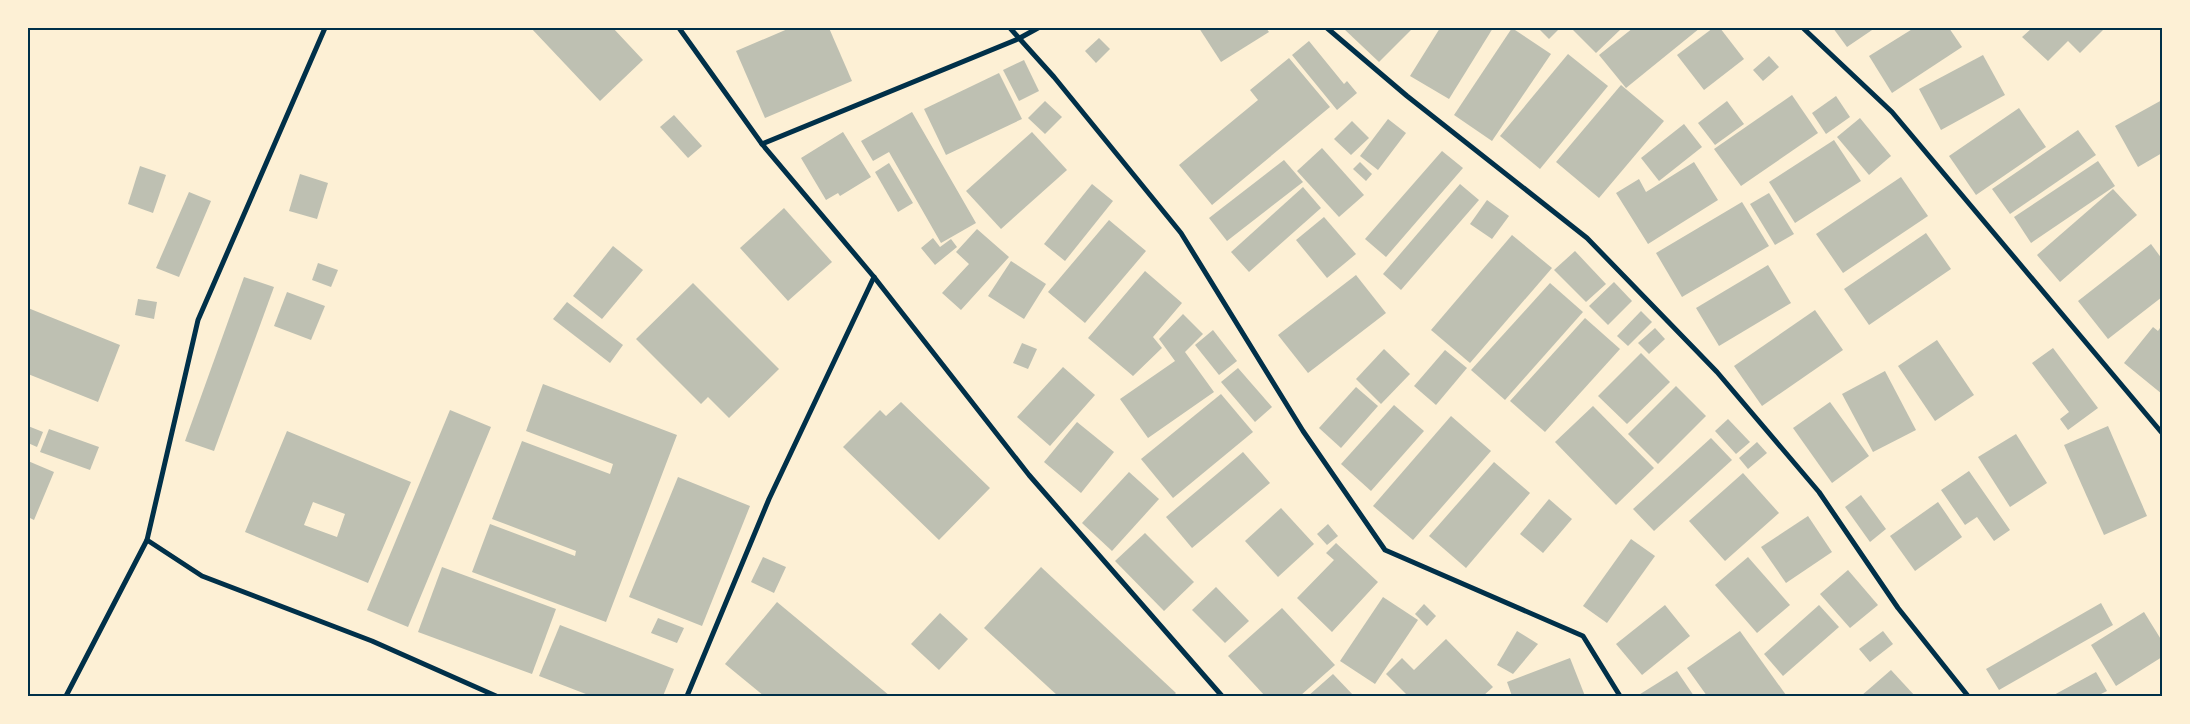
<svg xmlns="http://www.w3.org/2000/svg" width="2190" height="724" font-family="'Noto Serif',serif">
<rect width="100%" height="100%" fill="#fdf0d5"/>
<g fill="#bec0b2" fill-rule="evenodd">
<path d="M531,28H613L643,60L600,101Z"/>
<path d="M790,28H829L852,81L765,118L736,51Z"/>
<path d="M1199,28H1266L1269,32L1221,62Z"/>
<path d="M1343,28H1413L1379,62Z"/>
<path d="M1440,28H1493L1449,99L1410,76Z"/>
<path d="M1512,28L1551,54L1492,141L1454,115Z"/>
<path d="M1538,28H1560L1549,39Z"/>
<path d="M1571,28H1622L1596,53Z"/>
<path d="M1633,28H1700L1626,88L1599,55Z"/>
<path d="M1713,28H1720L1744,59L1704,90L1677,55Z"/>
<path d="M1833,28H1875L1847,47Z"/>
<path d="M1914,28H1949L1962,47L1892,93L1869,56Z"/>
<path d="M2032,28H2105L2080,53L2068,41L2048,61L2022,37Z"/>
<path d="M1099,38L1110,49L1096,63L1085,51Z"/>
<path d="M1309,41L1344,84L1347,81L1357,93L1337,110L1292,55Z"/>
<path d="M1568,54L1608,86L1540,169L1500,136Z"/>
<path d="M1983,55L2005,95L1941,130L1919,89Z"/>
<path d="M1769,56L1779,67L1763,81L1753,70Z"/>
<path d="M1289,58L1330,107L1212,205L1179,165L1258,100L1250,90Z"/>
<path d="M1024,60L1039,91L1019,101L1003,70Z"/>
<path d="M999,73L1022,119L946,155L924,109Z"/>
<path d="M1621,85L1664,121L1599,198L1556,162Z"/>
<path d="M1792,95L1818,133L1741,186L1714,149Z"/>
<path d="M1836,96L1850,117L1826,134L1812,113Z"/>
<path d="M2162,100V153L2138,167L2115,126Z"/>
<path d="M1045,101L1062,117L1045,134L1028,118Z"/>
<path d="M1727,101L1744,124L1715,145L1698,123Z"/>
<path d="M2019,108L2046,147L1976,195L1949,156Z"/>
<path d="M912,112L976,223L941,243L889,152L873,161L861,141Z"/>
<path d="M674,115L702,146L688,158L660,127Z"/>
<path d="M1860,118L1891,156L1869,175L1837,137Z"/>
<path d="M1388,119L1406,133L1378,170L1360,156Z"/>
<path d="M1352,121L1369,138L1351,155L1334,139Z"/>
<path d="M1684,124L1702,147L1659,181L1641,158Z"/>
<path d="M2078,130L2096,155L2010,214L1992,189Z"/>
<path d="M843,132L871,177L840,196L838,193L826,200L801,158Z"/>
<path d="M1032,132L1067,170L1001,229L966,191Z"/>
<path d="M1834,140L1861,181L1795,223L1769,182Z"/>
<path d="M1322,148L1364,195L1339,217L1297,171Z"/>
<path d="M1442,151L1463,168L1386,257L1365,239Z"/>
<path d="M1284,160L1303,182L1227,241L1209,218Z"/>
<path d="M2098,161L2115,186L2031,243L2014,217Z"/>
<path d="M1360,162L1372,174L1366,181L1353,169Z"/>
<path d="M1694,162L1718,200L1648,244L1616,193L1639,179L1646,192Z"/>
<path d="M889,163L913,203L898,212L875,172Z"/>
<path d="M140,166L166,175L153,213L128,204Z"/>
<path d="M300,174L328,183L317,219L289,211Z"/>
<path d="M1901,177L1928,216L1843,273L1816,234Z"/>
<path d="M1092,184L1113,201L1065,261L1044,244Z"/>
<path d="M1460,184L1479,200L1401,290L1383,274Z"/>
<path d="M1303,187L1321,208L1249,272L1231,252Z"/>
<path d="M2113,189L2137,215L2060,282L2037,255Z"/>
<path d="M189,192L211,201L179,277L156,268Z"/>
<path d="M1769,193L1794,234L1775,245L1750,204Z"/>
<path d="M1487,200L1509,216L1492,239L1470,224Z"/>
<path d="M1742,202L1769,246L1682,297L1656,253Z"/>
<path d="M784,208L832,262L788,301L740,248Z"/>
<path d="M1324,217L1356,254L1327,278L1296,240Z"/>
<path d="M1109,220L1146,251L1085,323L1048,292Z"/>
<path d="M977,229L1009,257L961,310L942,293L969,264L956,252Z"/>
<path d="M1926,233L1951,269L1869,325L1844,289Z"/>
<path d="M1512,235L1552,268L1470,363L1431,330Z"/>
<path d="M933,238L940,247L951,239L957,247L935,265L921,248Z"/>
<path d="M2151,244L2162,259V297L2108,339L2078,301Z"/>
<path d="M613,246L643,270L602,319L573,296Z"/>
<path d="M1575,251L1606,284L1586,302L1554,270Z"/>
<path d="M1011,261L1046,284L1024,319L988,296Z"/>
<path d="M318,263L338,270L331,287L312,280Z"/>
<path d="M1768,265L1791,303L1719,346L1696,308Z"/>
<path d="M1145,271L1182,303L1153,337L1162,348L1133,376L1088,338Z"/>
<path d="M1356,275L1386,313L1308,373L1278,335Z"/>
<path d="M244,277L274,287L214,451L185,441Z"/>
<path d="M1614,282L1632,301L1608,325L1589,306Z"/>
<path d="M693,283L779,369L729,418L708,397L701,404L636,339Z"/>
<path d="M1550,283L1583,312L1505,400L1471,370Z"/>
<path d="M287,292L325,306L311,340L274,326Z"/>
<path d="M138,299L157,302L154,319L135,315Z"/>
<path d="M567,302L623,345L610,363L553,319Z"/>
<path d="M28,308L120,345L98,402L28,374Z"/>
<path d="M1815,310L1843,350L1762,406L1734,366Z"/>
<path d="M1641,311L1652,322L1628,346L1617,336Z"/>
<path d="M1183,314L1203,334L1185,352L1214,392L1148,438L1120,399L1175,361L1159,339Z"/>
<path d="M1585,318L1620,349L1545,432L1510,401Z"/>
<path d="M2162,325V394L2124,363L2153,327L2158,331Z"/>
<path d="M1655,328L1665,339L1649,354L1638,343Z"/>
<path d="M1213,330L1237,361L1219,375L1195,345Z"/>
<path d="M1937,340L1974,395L1935,421L1898,366Z"/>
<path d="M1022,343L1037,349L1028,369L1013,363Z"/>
<path d="M2053,348L2098,408L2068,430L2060,419L2069,412L2032,363Z"/>
<path d="M1384,349L1410,374L1381,404L1356,379Z"/>
<path d="M1445,350L1467,368L1436,405L1414,386Z"/>
<path d="M1641,353L1670,382L1627,424L1598,396Z"/>
<path d="M1063,367L1095,395L1050,446L1017,417Z"/>
<path d="M1238,368L1272,407L1255,422L1221,382Z"/>
<path d="M1885,371L1916,430L1873,452L1842,394Z"/>
<path d="M543,384L677,435L606,622L472,572L490,524L575,556L576,551L492,519L522,441L610,474L613,464L526,431Z"/>
<path d="M1676,386L1706,416L1658,464L1628,434Z"/>
<path d="M1356,387L1378,406L1341,448L1319,428Z"/>
<path d="M1221,394L1253,432L1173,498L1141,459Z"/>
<path d="M901,402L990,488L939,540L843,447L880,410L886,416Z"/>
<path d="M1830,402L1869,456L1832,483L1793,428Z"/>
<path d="M1394,405L1424,431L1371,491L1341,464Z"/>
<path d="M1593,406L1654,468L1616,505L1555,442Z"/>
<path d="M450,410L491,427L408,627L367,610Z"/>
<path d="M1451,416L1491,451L1413,540L1373,506Z"/>
<path d="M1728,419L1750,442L1736,454L1715,431Z"/>
<path d="M1077,422L1114,452L1081,493L1044,462Z"/>
<path d="M28,426L43,432L37,447L28,443Z"/>
<path d="M2108,426L2147,516L2104,535L2064,445Z"/>
<path d="M49,429L99,447L90,470L40,452Z"/>
<path d="M287,431L411,482L368,583L245,532ZM313,502L345,514L337,537L304,525Z"/>
<path d="M2016,434L2047,483L2010,507L1978,457Z"/>
<path d="M1711,438L1732,460L1654,531L1633,509Z"/>
<path d="M1757,442L1767,453L1748,469L1739,458Z"/>
<path d="M1243,452L1270,483L1192,548L1166,517Z"/>
<path d="M28,461L54,472L34,520L28,517Z"/>
<path d="M1494,462L1530,493L1466,568L1429,536Z"/>
<path d="M1969,471L2010,530L1994,541L1977,517L1965,525L1941,490Z"/>
<path d="M1129,472L1159,499L1112,551L1082,523Z"/>
<path d="M1743,473L1779,513L1725,561L1689,521Z"/>
<path d="M678,477L750,506L702,626L629,597Z"/>
<path d="M1861,495L1886,529L1870,542L1845,507Z"/>
<path d="M1549,499L1572,519L1543,553L1520,534Z"/>
<path d="M1938,502L1962,537L1915,571L1890,536Z"/>
<path d="M1281,508L1314,544L1278,577L1245,541Z"/>
<path d="M1808,516L1832,552L1786,583L1761,547Z"/>
<path d="M1328,524L1338,536L1327,545L1317,534Z"/>
<path d="M1145,533L1194,582L1164,611L1115,561Z"/>
<path d="M1631,539L1655,556L1607,623L1583,606Z"/>
<path d="M1336,543L1378,582L1332,632L1297,598L1334,560L1326,553Z"/>
<path d="M763,557L786,567L774,593L751,582Z"/>
<path d="M1748,557L1790,605L1757,633L1715,585Z"/>
<path d="M442,567L556,609L532,674L418,632Z"/>
<path d="M1041,567L1176,693L1173,696H1058L984,628Z"/>
<path d="M1848,570L1878,605L1850,628L1820,594Z"/>
<path d="M1216,587L1249,621L1225,643L1192,610Z"/>
<path d="M1383,597L1418,620L1375,684L1340,661Z"/>
<path d="M777,602L890,696H764L725,664Z"/>
<path d="M2101,603L2113,625L1999,690L1986,669Z"/>
<path d="M1424,604L1436,616L1427,626L1415,614Z"/>
<path d="M1665,605L1690,636L1642,675L1616,644Z"/>
<path d="M1819,605L1839,627L1783,676L1764,654Z"/>
<path d="M1282,608L1335,665L1300,696H1265L1228,656Z"/>
<path d="M2144,612L2162,641V657L2116,686L2091,645Z"/>
<path d="M940,613L968,639L939,670L911,644Z"/>
<path d="M658,618L684,628L677,643L651,633Z"/>
<path d="M560,625L674,669L663,696H591L539,676Z"/>
<path d="M1517,631L1538,644L1513,674L1497,665Z"/>
<path d="M1740,631L1786,695L1784,696H1707L1687,668Z"/>
<path d="M1883,631L1893,644L1870,662L1859,649Z"/>
<path d="M1446,639L1493,687L1483,696H1408L1386,674L1402,658L1414,670Z"/>
<path d="M1570,658L1585,696H1512L1507,682Z"/>
<path d="M1891,670L1915,696H1861Z"/>
<path d="M1677,671L1694,696H1637Z"/>
<path d="M2096,672L2107,691L2097,696H2052Z"/>
<path d="M1333,674L1354,696H1308Z"/>
</g>
<g fill="none" stroke-linecap="round" stroke-linejoin="round">
<g stroke="#003049" stroke-width="5">
<path d="M325,28L198,320L147,540L202,576L372,641L496,696"/>
<path d="M679,28L762,144L874,277L1029,475L1222,696"/>
<path d="M1010,28L1054,77L1181,233L1303,431L1385,550L1583,636L1620,696"/>
<path d="M1327,28L1407,96L1587,238L1717,372L1819,492L1898,608L1968,696"/>
<path d="M1803,28L1892,112L2162,433"/>
<path d="M762,144L1018,39L1038,28"/>
<path d="M66,696L147,540"/>
<path d="M687,696L769,499L874,277"/>
</g>
</g>
<rect width="2190" height="724" fill="none" stroke="#fdf0d5" stroke-width="58"/>
<rect x="29" y="29" width="2132" height="666" fill="none" stroke="#003049" stroke-width="2"/>
</svg>
